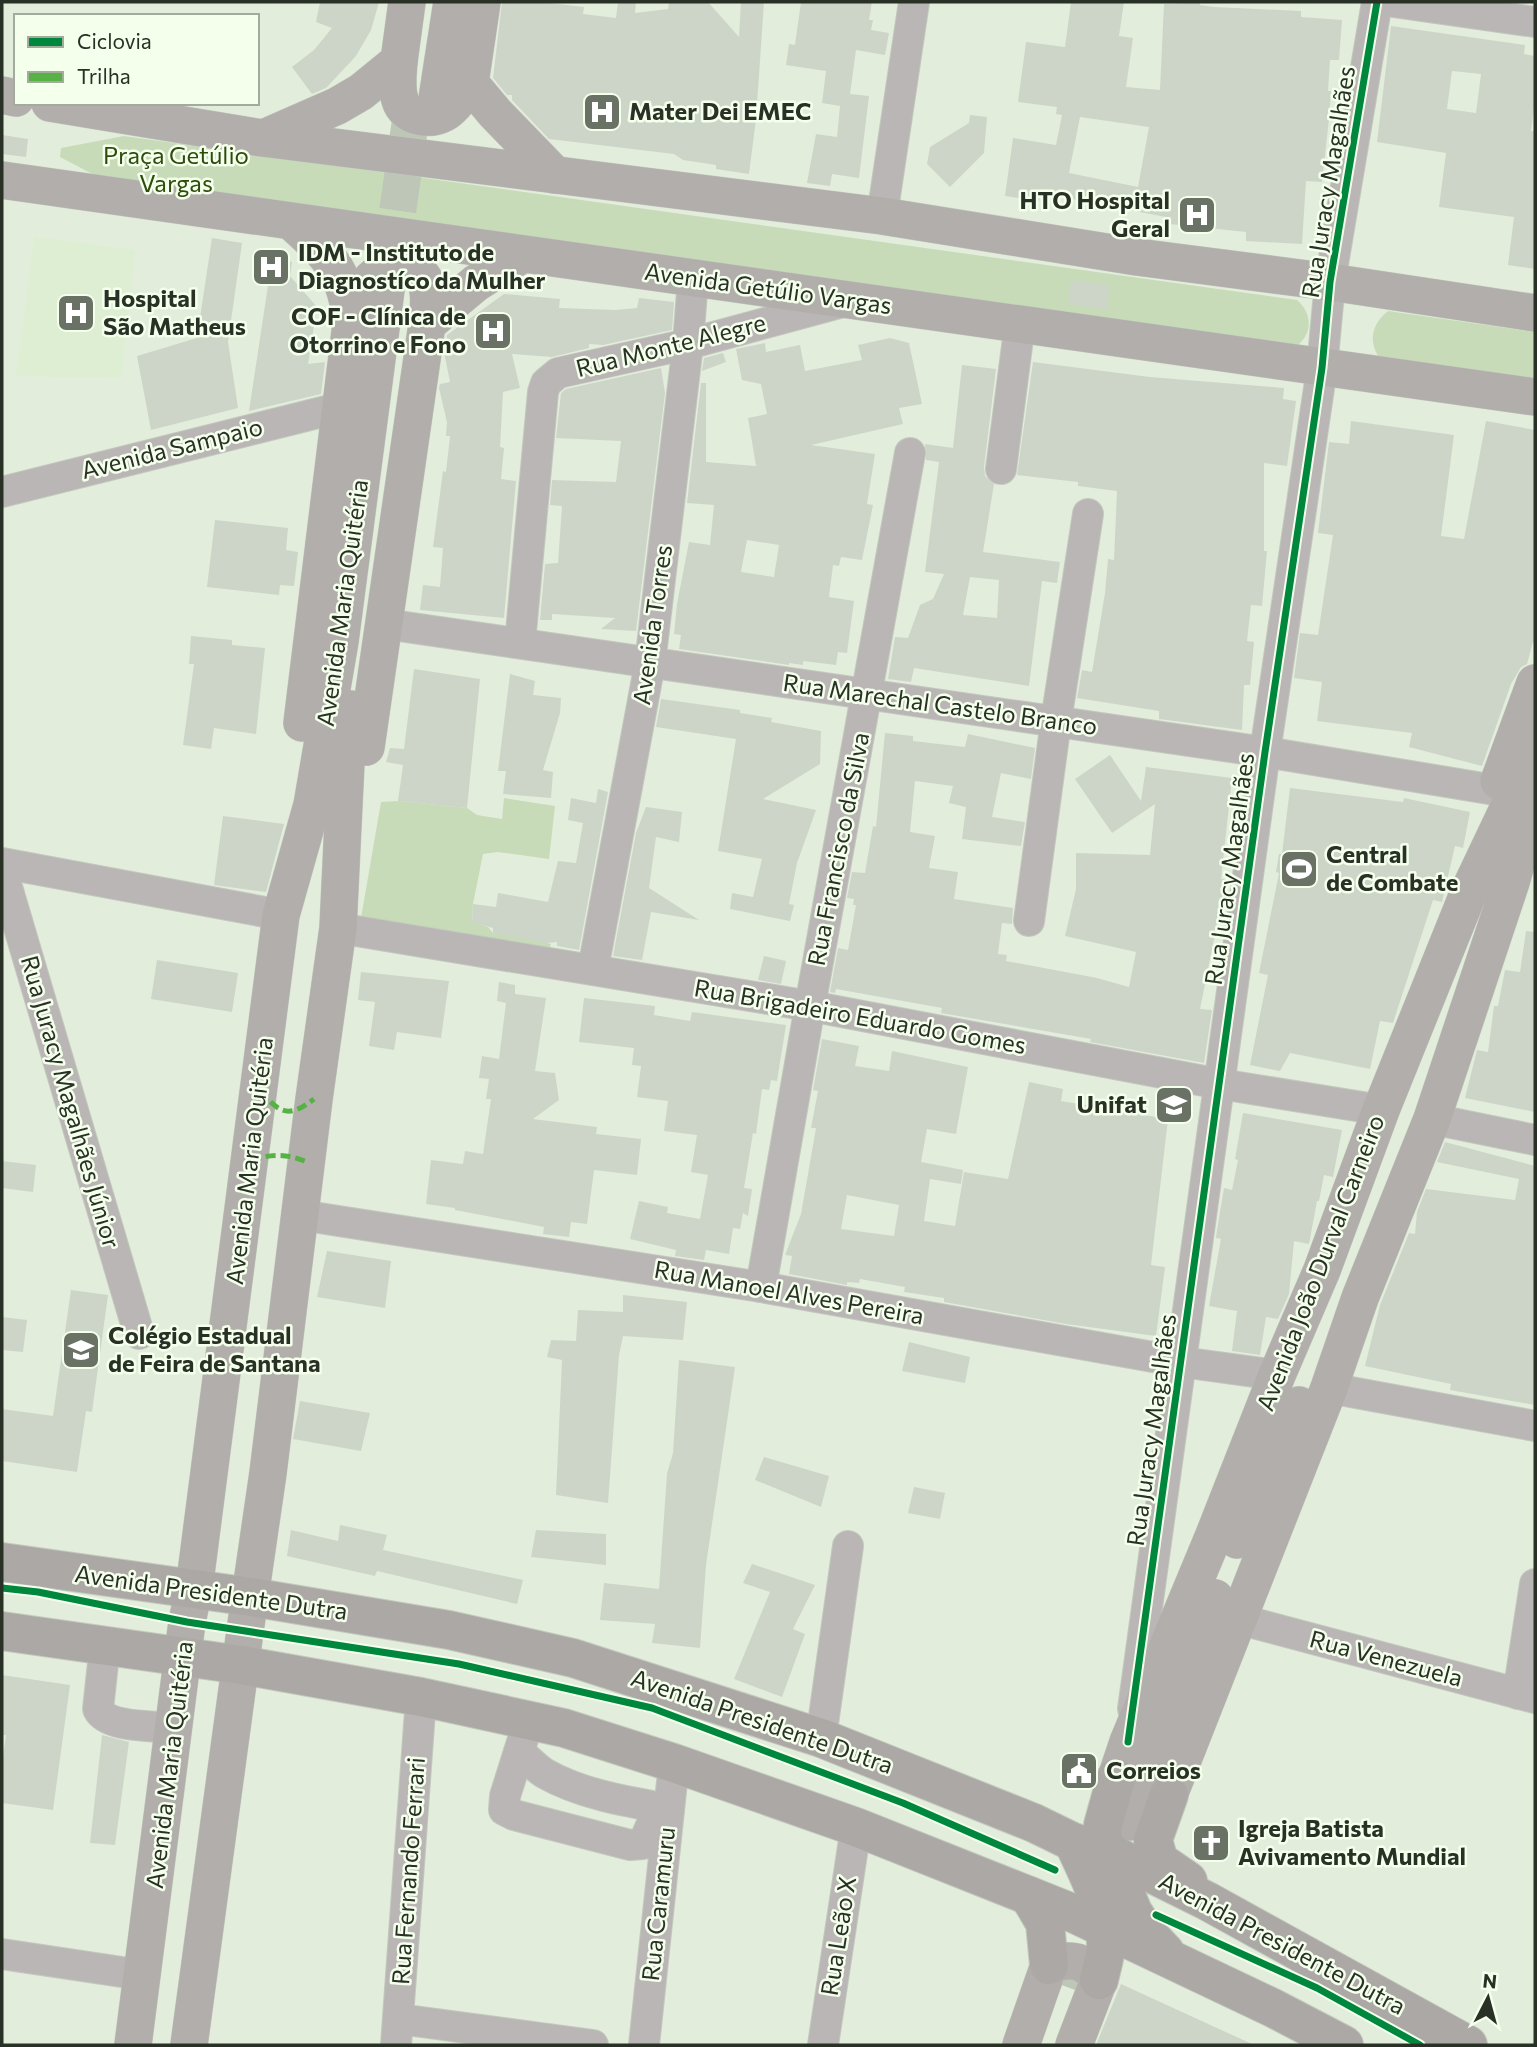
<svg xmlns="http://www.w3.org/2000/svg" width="1537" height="2047" font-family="Commissioner,sans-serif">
<rect width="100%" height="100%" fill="#e3eddc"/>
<path fill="#ddeed2" d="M34,237L135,250L121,378L16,376Z"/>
<g fill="#c8dbb9">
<path d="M124,136L1297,300C1313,314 1313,335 1295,347L119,188L60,157L61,148Z"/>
<path d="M1388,311L1535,332V385L1384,364C1368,346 1369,326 1388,311Z"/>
<path d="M504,798L555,806L549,859L498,852L483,854L473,904L472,921L488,927L493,933L530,938L551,944L547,956L360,924L381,802L399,801L467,808L477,815L502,819Z"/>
</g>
<g fill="#cdd5c8" fill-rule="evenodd">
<path d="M320,2H379L371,30L356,56L326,88L312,94L292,67L314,50L332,28L316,22Z"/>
<path d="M502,2H541L584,7L583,14L616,18L618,2H636L635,13L668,9L669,2H708L739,37L741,2H764L756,119L749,174L716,169V165L683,160L674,154L549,139L512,100V95H507L493,78Z"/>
<path d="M801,2H872L869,20H873L871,30L889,33L885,55L856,50L850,94L869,96L859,178L832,174L830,186L807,183L816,134L837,137L840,106L822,103L826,71L786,65L789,44L795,45Z"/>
<path d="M1071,2H1124L1119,36L1133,38L1126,87L1160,90L1164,4L1200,2V5L1214,7L1301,11V17L1342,20L1339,60H1330L1328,91H1331L1329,119L1322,182L1306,181L1302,244L1246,241V232L1170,224L1171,218L1040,193L1039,201L1005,196L1013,138L1056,145L1062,115L1056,114L1057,107L1018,102L1026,42L1065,47ZM1080,117L1149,127L1138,187L1069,173Z"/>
<path d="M1391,26L1525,45L1524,54L1535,56V99L1531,131H1535V269L1508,265L1514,217L1439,207L1446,153L1377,142ZM1452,71L1481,74L1476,113L1447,109Z"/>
<path d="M970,115L987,117L984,153L950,187L927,164L930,147L969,123Z"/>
<path d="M2,135L28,139L26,157L2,154Z"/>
<path d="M212,238L242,243L228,342L238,408L151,430L137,356L197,338Z"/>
<path d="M272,259L292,262L290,276L317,307L308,364L325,362L321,394L249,411Z"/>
<path d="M1071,280L1110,285L1107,309L1068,304Z"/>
<path d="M504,294L560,299L559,308L615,310L637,308L639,298L674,302L672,330L603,345L589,344V348L552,357L512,354L520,388L503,392L500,447L504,448L501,479L516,481L504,618L420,610L423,585L440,587L443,548L433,547L443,471L446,472L450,436H446L447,422L439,388L440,384L450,382L444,352L447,335Z"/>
<path d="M890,338L909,343L922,404L899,408L903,424L811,445L875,454L867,504L873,505L862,560L841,557L839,566L833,565L829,597L854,601L847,653L838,652L836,665L803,661V665L789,663V665L679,649L681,635L674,634L677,604L689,542L710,545L714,505L687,503L701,383H706V462L756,466L748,418L767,414L761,384L742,380L736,349L765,343L766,352L800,345L805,371L862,360L858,345ZM747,540L779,545L774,577L741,572Z"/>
<path d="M723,353L726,362L702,371L704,358Z"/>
<path d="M1033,362L1150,377L1284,388L1283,399L1296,401L1287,466L1264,463V551H1267L1262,606L1251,605L1247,641L1254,642L1250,685H1244L1242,730L1159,719V711L1077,698L1082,670L1092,672L1105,593L1108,559L1114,560L1117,491L1078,486V482L1017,475Z"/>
<path d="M962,365L996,369L984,467L985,476L994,484L983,552L1060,562L1057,583L1042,581L1029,686L914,668L911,682L888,679L895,637L908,638L920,605L933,599L944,574L925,572L939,462L926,460L925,444L953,448ZM970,577L999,580L997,618L963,615Z"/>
<path d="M661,368L665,393L636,631L601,629L615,618L552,614V620H540L545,564L558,563L562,506L550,505L552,480L616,482L621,441L556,438L561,393L566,389Z"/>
<path d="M1351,421L1454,435L1441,536L1464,539L1486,421L1535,430V643L1533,642L1527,664L1521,667L1511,684L1482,766L1409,747L1412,733L1317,721L1322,682L1294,678L1300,633L1318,635L1333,535L1318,533L1329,442L1349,444Z"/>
<path d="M215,520L288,528L286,550L298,552L294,586L280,585L279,595L207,587Z"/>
<path d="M191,636L232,640V645L265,648L256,734L214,728L211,749L183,745L194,664H189Z"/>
<path d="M414,669L480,679L467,808L398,801L403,765L386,762L390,748L404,749Z"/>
<path d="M510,674L535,681L533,695L561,698L560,713L543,770L553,772L551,798L503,794L506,771H498Z"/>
<path d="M661,699L740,710V713L772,718L771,722L821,731L820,764L763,799L816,810L797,863L789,904L794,905L790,921L730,909L732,893L753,897L762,859L718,851L736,739L656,727Z"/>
<path d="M885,733L913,736V741L965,747L968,734L1035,748L1031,779L1001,773L992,817L1025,822L1021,846L962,839L966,807L949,803L953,786L915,781L910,832L935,836L929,868L958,872L954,899L1013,908L1012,924L1002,923L998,954L1007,955L1006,961L1097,978L1129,987L1136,952L1065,936L1076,889V853L1150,855L1155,804L1112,833L1075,779L1110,755L1141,801L1146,767L1232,778L1221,879H1226L1200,1009L1212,1010L1204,1063L1090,1042L1091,1039L941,1013L942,1008L836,989L835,993L830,992L838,948L848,950L856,905H853L854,899L847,898L852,872L865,873L873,826L876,827Z"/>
<path d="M1290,788L1403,802L1404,798L1470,812L1463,848L1455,846L1442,902L1433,900L1393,1023L1380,1021L1370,1069L1290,1053L1280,1071L1250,1065L1268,975L1259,973L1279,873L1276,872L1279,854H1282Z"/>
<path d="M598,789L608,792L579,950L557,946V942L547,943L493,933V928L472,922L473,904L496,907L498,893L548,902L558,861L576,863L583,823L568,820L571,798L596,803Z"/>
<path d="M646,807L682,812L679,842L656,837L649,888L699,920L651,912L642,960L613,956L636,833Z"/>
<path d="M223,816L284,824L266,892L214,885Z"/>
<path d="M1526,931L1535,932V1112L1465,1098L1477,1050L1488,1052L1494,1006H1498L1505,970L1520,972Z"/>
<path d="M764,956L786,961L781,984L758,980Z"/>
<path d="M157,960L238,973L232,1012L151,999Z"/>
<path d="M361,972L449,981L441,1038L397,1032L394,1050L369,1046L375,1002L358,1000Z"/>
<path d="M499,982L515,985V994L546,998L535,1071L555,1073L559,1100L533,1119L597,1127L596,1134L641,1139L637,1175L594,1170L587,1224L571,1222L569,1237L543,1234L544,1227L455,1210V1208L426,1204L431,1160L463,1164L465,1151L483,1154L491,1099H486L489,1079L479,1078L482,1056L499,1059L506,1003L497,1001Z"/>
<path d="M584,998L655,1006L654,1015L690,1021L692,1012L786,1025L777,1081L771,1080L769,1090L762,1089L756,1134L753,1133L744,1188L752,1189L748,1216L743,1213L740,1229L733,1228L729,1254L706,1250L704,1260L675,1256L676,1250L630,1239L639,1201L668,1207L667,1213L700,1219L708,1175L691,1172L697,1135L664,1131L668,1101L637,1097L641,1066L632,1065L634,1048L579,1042Z"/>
<path d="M822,1039L859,1046L855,1066L889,1071L892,1051L968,1067L956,1134L927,1129L921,1162L963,1170L961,1184L930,1179L924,1221L955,1226L964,1172L1008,1179L1029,1082L1063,1089L1061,1101L1168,1119L1151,1265L1165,1267L1156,1336L1066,1324L944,1302V1298L904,1292L905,1287L860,1279L859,1283L847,1282V1285L789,1274L792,1256L785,1255L801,1214L816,1128H811L818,1091L813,1090ZM847,1195L899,1205L894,1236L841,1229Z"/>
<path d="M1243,1113L1342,1130L1333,1177L1324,1175L1319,1201H1317L1309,1244L1294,1241L1289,1294L1278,1319L1266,1317L1260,1355L1232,1351L1237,1311L1209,1306L1221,1239L1216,1238L1217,1230L1224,1188L1232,1190L1238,1160L1235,1159Z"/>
<path d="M1445,1142L1535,1166V1405L1450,1390L1451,1384L1365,1366L1380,1305L1409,1233L1415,1234L1417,1212L1426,1189L1515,1200L1519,1179L1437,1162Z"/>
<path d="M2,1161L36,1165L33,1192L2,1188Z"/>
<path d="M327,1251L391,1261L385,1308L317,1297Z"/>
<path d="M71,1290L108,1295L92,1412L86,1411L77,1472L2,1461V1409L53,1416Z"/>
<path d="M623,1295L687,1302L683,1340L623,1336L619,1355L608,1503L556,1495L562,1360L547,1357L551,1340L576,1341L578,1310L623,1312Z"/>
<path d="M2,1317L27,1320L23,1352L2,1350Z"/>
<path d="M909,1342L970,1357L965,1383L902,1371Z"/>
<path d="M679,1360L735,1367L706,1565L700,1648L652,1643L655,1624L600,1620L604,1583L659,1589L667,1474L673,1453Z"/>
<path d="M300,1401L370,1413L361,1451L293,1439Z"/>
<path d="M764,1457L829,1476L821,1507L755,1480Z"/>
<path d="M914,1487L945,1493L940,1519L908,1513Z"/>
<path d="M340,1525L387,1535L383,1550L523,1580L517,1604L377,1571L375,1576L287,1556L291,1530L338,1541Z"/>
<path d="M536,1530L606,1534V1565L531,1557Z"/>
<path d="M752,1564L815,1585L793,1629L805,1634L782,1697L734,1679L770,1592L743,1583Z"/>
<path d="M2,1675L70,1685L53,1810L2,1803V1765L6,1735H2Z"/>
<path d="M102,1735L129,1742L115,1845L90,1843Z"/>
<path d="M1121,1984L1254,2045H1096Z"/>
</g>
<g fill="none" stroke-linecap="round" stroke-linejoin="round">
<g stroke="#bec7b7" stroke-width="37" stroke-dasharray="37 18" stroke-linecap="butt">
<path d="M390,265L414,96"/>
<path d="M1067,1987L1103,1892"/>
</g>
<defs>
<g id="minor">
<path d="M1393,2L1535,22"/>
<path d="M882,216L914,2"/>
<path d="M1001,469L1020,323"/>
<path d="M2,492L342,407"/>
<path d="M385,624L1265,752L1495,790"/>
<path d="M520,643L543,392L546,383L558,373L688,344L843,302"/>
<path d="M2,863L281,915"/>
<path d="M2,870L139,1334"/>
<path d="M1029,921L1056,721L1088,514"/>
<path d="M338,928L810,1006L1220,1084L1381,1110"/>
<path d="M593,969L650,663L688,344L693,279"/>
<path d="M1432,1119L1535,1140"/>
<path d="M300,1215L761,1287L1181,1362L1277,1375"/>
<path d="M761,1287L810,1006L910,453"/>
<path d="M1329,1388L1535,1426"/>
<path d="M1238,1619L1535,1698"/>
<path d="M105,1645L98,1709C107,1728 155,1726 175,1728"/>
<path d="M1518,1694L1535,1584"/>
<path d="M1133,1709L1265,752L1322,368L1330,282L1377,2"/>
<path d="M529,1720L505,1796L504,1810L514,1815L630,1845L643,1844L659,1807"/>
<path d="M821,1738L848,1546"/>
<path d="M519,1752C527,1758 535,1767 544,1773C580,1794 628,1802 669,1809"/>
<path d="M2,1954L142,1975"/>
<path d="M399,2019L593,2045"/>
<path d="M396,2045L421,1697"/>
<path d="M644,2045L674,1763"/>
<path d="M823,2045L856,1827"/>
</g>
<g id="major">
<path d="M482,2L470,83L495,113L555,175"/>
<path d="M399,61C398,74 396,88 400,100C405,118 431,122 446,112C456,105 463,93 470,83"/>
<path d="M2,95L16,98"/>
<path d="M437,99L452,2"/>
<path d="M50,103L262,138L882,216L1137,257L1330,282L1535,313"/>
<path d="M264,138L337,106L361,92L399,61L407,2"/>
<path d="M2,180L1535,397"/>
<path d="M292,222C329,255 347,273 351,324L302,723"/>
<path d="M367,285C378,267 411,258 424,279C432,292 428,310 427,324"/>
<path d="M366,747L427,324L476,283L521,255"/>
<path d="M1535,752L1470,889L1381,1110L1322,1270L1277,1375L1214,1535L1128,1742L1116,1778L1119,1804L1129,1822L1146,1819L1169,1795L1329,1388L1360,1298L1432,1119L1511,882L1535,797"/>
<path d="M1499,781L1535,683"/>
<path d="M1237,1540L1299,1405"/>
<path d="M1143,1786L1215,1598"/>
<path d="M133,2045L187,1622L194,1589L281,915L312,805L340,641L387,282"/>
<path d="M189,2045L245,1631L268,1473L314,1099L338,928L347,741L351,709"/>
<path d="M1021,2045L1049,1965C1071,1957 1086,1960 1099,1980L1074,2045"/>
</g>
<g id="highway">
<path d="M2,1562L251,1597L449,1630L573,1658L821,1738L1034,1823L1073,1842L1110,1853L1207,1901L1468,2045"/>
<path d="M2,1631L241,1665L421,1697L564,1728L674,1763L856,1827L1075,1914L1273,2008L1344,2045"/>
<path d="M1116,1778L1103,1825L1102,1837L1133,1912L1146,1932L1165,1952"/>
<path d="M1169,1795L1153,1840L1159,1861L1188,1881"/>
<path d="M1073,1842C1088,1874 1107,1910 1106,1947C1105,1958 1101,1970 1099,1980"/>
<path d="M1029,1896L1045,1923L1049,1965"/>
</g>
</defs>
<use href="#minor" stroke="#c2c9bd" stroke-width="32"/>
<use href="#major" stroke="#c2c9bd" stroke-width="38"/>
<use href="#highway" stroke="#c2c9bd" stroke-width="40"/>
<use href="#minor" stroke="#b9b6b5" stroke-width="30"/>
<use href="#major" stroke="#b1aeab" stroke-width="37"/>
<use href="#highway" stroke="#aca8a5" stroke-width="38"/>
<g stroke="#56b245" stroke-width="5" stroke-dasharray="10 5" stroke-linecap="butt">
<path d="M260,1091C280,1113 288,1119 314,1099"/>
<path d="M251,1160C272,1154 286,1153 307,1162"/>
</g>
<defs>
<g id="cycleway">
<path d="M2,1588L38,1592L187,1622L459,1664L652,1708L903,1803L1055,1870"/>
<path d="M1128,1742L1265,752L1322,368L1330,282L1377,2"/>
<path d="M1156,1915L1317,1988L1420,2045"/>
</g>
</defs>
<use href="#cycleway" stroke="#f4ffec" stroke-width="11"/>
<use href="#cycleway" stroke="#00873e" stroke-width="7"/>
</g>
<defs>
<symbol id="hospital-square" viewBox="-11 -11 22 22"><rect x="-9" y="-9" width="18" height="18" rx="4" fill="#6a7265" stroke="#f4ffec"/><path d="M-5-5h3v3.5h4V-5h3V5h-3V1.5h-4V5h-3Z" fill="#fff"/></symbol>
<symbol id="stadium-square" viewBox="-11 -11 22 22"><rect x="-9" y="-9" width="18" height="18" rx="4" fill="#6a7265" stroke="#f4ffec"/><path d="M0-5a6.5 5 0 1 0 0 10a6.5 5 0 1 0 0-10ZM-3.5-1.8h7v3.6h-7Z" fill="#fff"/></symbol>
<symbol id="university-square" viewBox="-11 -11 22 22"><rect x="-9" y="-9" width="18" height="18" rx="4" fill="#6a7265" stroke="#f4ffec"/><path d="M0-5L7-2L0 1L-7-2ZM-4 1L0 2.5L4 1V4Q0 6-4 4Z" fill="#fff"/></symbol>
<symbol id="school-square" viewBox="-11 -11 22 22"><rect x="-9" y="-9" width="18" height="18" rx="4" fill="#6a7265" stroke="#f4ffec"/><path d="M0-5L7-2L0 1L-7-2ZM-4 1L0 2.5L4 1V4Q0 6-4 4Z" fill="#fff"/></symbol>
<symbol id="civic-square" viewBox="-11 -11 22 22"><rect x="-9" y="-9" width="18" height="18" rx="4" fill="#6a7265" stroke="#f4ffec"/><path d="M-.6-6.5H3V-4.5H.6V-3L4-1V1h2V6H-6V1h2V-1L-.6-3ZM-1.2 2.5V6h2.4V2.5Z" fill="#fff"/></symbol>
<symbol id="church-square" viewBox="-11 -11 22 22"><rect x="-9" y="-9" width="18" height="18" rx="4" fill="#6a7265" stroke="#f4ffec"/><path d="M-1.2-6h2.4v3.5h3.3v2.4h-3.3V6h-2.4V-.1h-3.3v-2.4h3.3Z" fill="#fff"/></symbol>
</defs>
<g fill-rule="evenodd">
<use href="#hospital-square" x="580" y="90" width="44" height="44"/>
<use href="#hospital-square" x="1175" y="193" width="44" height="44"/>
<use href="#hospital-square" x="249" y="245" width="44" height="44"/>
<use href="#hospital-square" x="54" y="291" width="44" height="44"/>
<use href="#hospital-square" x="471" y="309" width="44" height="44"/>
<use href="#stadium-square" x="1277" y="847" width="44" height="44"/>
<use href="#university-square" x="1152" y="1083" width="44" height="44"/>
<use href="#school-square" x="59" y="1328" width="44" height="44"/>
<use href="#civic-square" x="1057" y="1749" width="44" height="44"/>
<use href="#church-square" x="1189" y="1821" width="44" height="44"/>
</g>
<g text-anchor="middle" stroke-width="5" stroke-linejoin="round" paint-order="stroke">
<g font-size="24" font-weight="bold" fill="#293025" stroke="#f4ffec" text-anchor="start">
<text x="629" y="120">Mater Dei EMEC</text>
<text x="1170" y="209" text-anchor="end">HTO Hospital<tspan x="1170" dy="28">Geral</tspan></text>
<text x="298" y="261">IDM - Instituto de<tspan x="298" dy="28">Diagnostíco da Mulher</tspan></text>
<text x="103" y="307">Hospital<tspan x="103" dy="28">São Matheus</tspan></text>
<text x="466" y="325" text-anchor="end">COF - Clínica de<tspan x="466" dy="28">Otorrino e Fono</tspan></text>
<text x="1326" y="863">Central<tspan x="1326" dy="28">de Combate</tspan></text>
<text x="1147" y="1113" text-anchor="end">Unifat</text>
<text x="108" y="1344">Colégio Estadual<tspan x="108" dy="28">de Feira de Santana</tspan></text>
<text x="1106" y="1779">Correios</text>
<text x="1238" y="1837">Igreja Batista<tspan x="1238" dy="28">Avivamento Mundial</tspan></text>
</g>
<g font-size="24" fill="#2d4c0b" stroke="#f4ffec">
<text x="176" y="164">Praça Getúlio<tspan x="176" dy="28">Vargas</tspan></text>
</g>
<g font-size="24" fill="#293025" stroke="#f4ffec">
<text transform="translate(1329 182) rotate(-81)" y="8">Rua Juracy Magalhães</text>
<text transform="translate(768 289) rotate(8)" y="8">Avenida Getúlio Vargas</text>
<text transform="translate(671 346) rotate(-14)" y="8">Rua Monte Alegre</text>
<text transform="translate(172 449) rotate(-14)" y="8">Avenida Sampaio</text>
<text transform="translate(343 603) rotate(-82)" y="8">Avenida Maria Quitéria</text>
<text transform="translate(653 625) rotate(-82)" y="8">Avenida Torres</text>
<text transform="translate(940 705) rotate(8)" y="8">Rua Marechal Castelo Branco</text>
<text transform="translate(839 849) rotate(-79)" y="8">Rua Francisco da Silva</text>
<text transform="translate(1230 869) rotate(-82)" y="8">Rua Juracy Magalhães</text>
<text transform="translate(860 1017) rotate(10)" y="8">Rua Brigadeiro Eduardo Gomes</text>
<text transform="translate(70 1102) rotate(74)" y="8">Rua Juracy Magalhães Júnior</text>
<text transform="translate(250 1161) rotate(-83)" y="8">Avenida Maria Quitéria</text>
<text transform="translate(1321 1263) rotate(-69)" y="8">Avenida João Durval Carneiro</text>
<text transform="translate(789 1293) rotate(10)" y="8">Rua Manoel Alves Pereira</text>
<text transform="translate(1152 1430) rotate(-82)" y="8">Rua Juracy Magalhães</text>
<text transform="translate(211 1593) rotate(8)" y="8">Avenida Presidente Dutra</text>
<text transform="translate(1386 1659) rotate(15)" y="8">Rua Venezuela</text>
<text transform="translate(762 1722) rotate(19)" y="8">Avenida Presidente Dutra</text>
<text transform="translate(170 1765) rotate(-83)" y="8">Avenida Maria Quitéria</text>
<text transform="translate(409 1871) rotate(-86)" y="8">Rua Fernando Ferrari</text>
<text transform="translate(659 1904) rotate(-84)" y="8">Rua Caramuru</text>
<text transform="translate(839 1936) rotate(-81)" y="8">Rua Leão X</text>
<text transform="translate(1282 1944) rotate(28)" y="8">Avenida Presidente Dutra</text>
</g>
</g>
<rect width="1537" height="2047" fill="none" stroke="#293025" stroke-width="7"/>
<rect x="14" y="14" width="245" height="91" fill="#f4ffec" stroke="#a3ac9c" stroke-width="2"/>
<rect x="28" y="37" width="35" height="10" fill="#00873e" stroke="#a3ac9c" stroke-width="2"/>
<text x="77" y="49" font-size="21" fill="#293025">Ciclovia</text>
<rect x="28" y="72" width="35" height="10" fill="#56b245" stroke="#a3ac9c" stroke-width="2"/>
<text x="77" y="84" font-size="21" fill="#293025">Trilha</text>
<g transform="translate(1488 1998) rotate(6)" stroke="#f4ffec" stroke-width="5" paint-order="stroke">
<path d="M0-5L12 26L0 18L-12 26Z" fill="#293025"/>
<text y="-10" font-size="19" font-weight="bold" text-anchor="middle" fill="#293025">N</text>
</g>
</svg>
